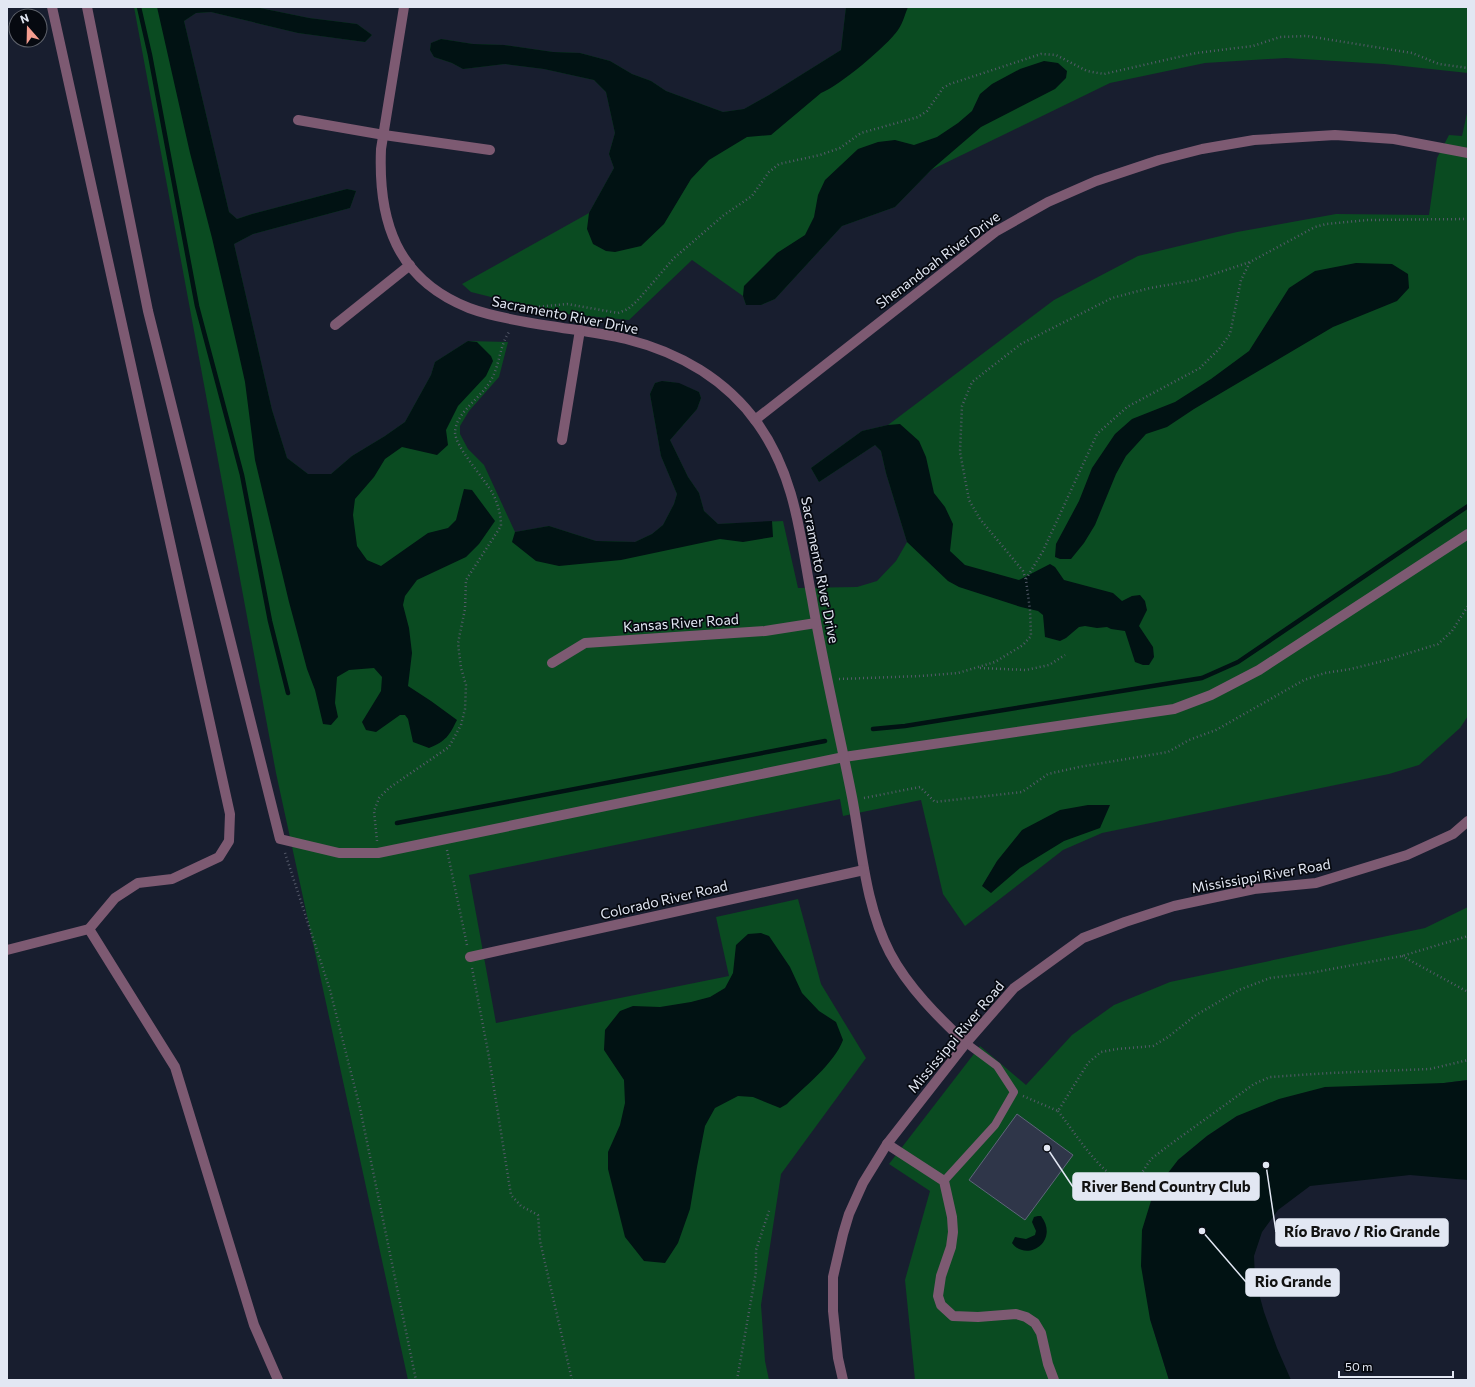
<svg xmlns="http://www.w3.org/2000/svg" width="1475" height="1387" font-family="Commissioner,sans-serif">
<rect width="100%" height="100%" fill="#181e2f"/>
<g fill="#0a4b21">
<path d="M134,7H255L309,18L357,24L372,35L365,42L298,33L211,12L196,13L184,21L229,212L237,219L252,214L347,189L356,191L350,208L253,234L234,244L272,410L287,458L308,474H331L352,456L385,436L405,422L431,375L435,362L468,341L508,342L499,377L469,411L460,426V434L468,449L484,465L515,532L549,526L596,541L635,542L652,534L663,525L674,504L677,494L661,456L650,394L655,383C670,378 685,386 699,392L701,398L697,409L670,440L688,477L699,493L704,511L718,524L783,521L798,588L857,587L877,581L896,561L907,542L886,473L881,451L875,445L819,482L811,468L862,431L888,425L1054,300L1138,256L1237,232L1336,214L1429,215L1437,158L1449,135L1462,136L1468,109V716L1460,728L1419,765L1389,774L1102,833L1063,850L965,926L943,894L921,800L843,816L840,799L469,875L496,1023L729,976L716,917L798,899L821,984L866,1058L781,1174L761,1305L765,1361L769,1380H408L276,773Z"/>
<path d="M846,7H1468V73L1384,64L1286,58L1205,63L1110,83L931,170L895,207L842,226L775,299L761,305H746L743,296L692,260L629,320L556,313L471,292L462,284L589,213L614,168L609,154L615,133L606,92L594,80L544,69L505,64L463,69L452,63L434,57L430,50L431,43L441,39L473,44L504,45L553,52L580,53L610,61L632,74L651,81L666,91L723,112L744,109L769,95L841,50Z"/>
<path d="M1468,907V1080L1444,1083L1237,1116L1207,1136L1178,1160L1150,1319L1169,1380H915L905,1280L930,1191L889,1164L980,1046L1026,1085L1072,1035L1114,1005L1170,982L1425,928Z"/>
</g>
<g fill="#011213">
<path d="M157,7H255L309,18L357,24L372,35L365,42L298,33L211,12L196,13L184,21L229,212L237,219L252,214L347,189L356,191L350,208L253,234L234,244L272,410L287,458L308,474H331L352,456L385,436L405,422L431,375L435,362L468,341L477,342L491,356L493,361L486,376L458,406L446,430L448,445L437,455L402,447L385,459L374,477L355,499L353,515L357,546L367,560L381,566L428,533L448,528L456,520L464,489L472,490L495,521L479,544L466,557L417,580L405,596L403,605L409,628L412,653L408,686L431,701L457,720C449,736 446,741 429,748L413,742L408,719L405,715H400L376,732L366,730L362,722L381,691L382,677L374,668L349,670L337,677L335,703L338,717L331,725L323,724L315,690L307,669L289,602L255,460L245,382L237,346L212,238L190,153Z"/>
<path d="M846,7H908C905,14 903,23 898,30C887,46 839,86 821,93L771,135L747,137L709,160L691,179L664,224L641,246L615,252L606,251L593,244L587,229L589,213L614,168L609,154L615,133L606,92L594,80L544,69L505,64L463,69L452,63L434,57L430,50L431,43L441,39L473,44L504,45L553,52L580,53L610,61L632,74L651,81L666,91L723,112L744,109L769,95L841,50Z"/>
<path d="M1044,61L1058,63L1067,71L1066,78L1055,89L981,127L931,170L895,207L842,226L775,299L761,305H746L743,296L744,286L777,253L805,235L814,217L818,195L825,180L858,149L878,142L895,140L914,145L937,137L958,123L972,111L980,94L992,84L1020,69Z"/>
<path d="M1356,263L1392,264L1408,274L1409,288L1397,301L1333,327L1194,409L1167,427L1146,434L1126,456L1116,474L1095,525L1084,543L1071,559H1060L1055,557L1056,544L1079,501L1092,468L1115,434L1132,419L1175,402L1211,379L1249,351L1289,288L1315,271Z"/>
<path d="M662,381L679,383L699,392L701,398L697,409L670,440L688,477L699,493L704,511L718,524L772,521L773,537L743,542L720,539L621,560L559,566L536,561L512,542L515,532L549,526L596,541L635,542L652,534L663,525L674,504L677,494L661,456L650,394L655,383Z"/>
<path d="M900,424L919,441L926,457L934,493L945,507L953,524L950,551L965,565L1019,580L1050,564L1055,567L1064,580L1113,593L1122,601L1132,596L1140,595L1145,601L1147,610L1139,626L1153,647L1154,657L1149,665H1143L1135,662L1125,631L1111,629L1107,627L1097,628L1085,626L1079,627L1066,638L1060,641L1045,637L1043,615L1038,611L1021,607L959,587L948,581L907,542L886,473L881,451L875,445L819,482L811,468L862,431L888,425Z"/>
<path d="M1088,805H1110L1100,828L1064,841L1020,868L991,893L982,886L997,861L1022,830L1060,810Z"/>
<path d="M761,933L769,936L790,967L802,993L819,1011L836,1022L843,1040C834,1064 805,1086 787,1104L780,1108L753,1097L738,1096L715,1108L705,1126L697,1167L690,1209L678,1243L665,1263L644,1261L625,1237L608,1169V1152L620,1125L625,1103L624,1080L604,1050L605,1030L620,1011L633,1006L660,1007L691,1002L710,997L725,988L733,973L736,945L748,934Z"/>
<path d="M1468,1080V1180L1410,1175L1310,1186L1278,1210L1262,1232L1254,1256L1255,1279L1264,1312L1277,1348L1291,1380H1169L1150,1319L1141,1266L1142,1230L1154,1191L1178,1160L1207,1136L1237,1116L1279,1099L1325,1087L1444,1083Z"/>
<path d="M1038,1216H1041C1060,1241 1027,1263 1012,1243L1015,1237L1026,1239L1035,1235L1036,1231L1032,1222L1034,1217Z"/>
</g>
<g fill="none" stroke-linecap="round" stroke-linejoin="round">
<g stroke="#011213" stroke-width="4.5">
<path d="M139,7L150,55L197,306L242,475L270,621L288,693"/>
<path d="M873,729L905,726L1202,678L1238,662L1468,506"/>
<path d="M397,823L825,741"/>
</g>
</g>
<path fill="#2f3649" stroke="#5e667a" d="M1017,1114L1073,1155L1025,1220L969,1180Z"/>
<g fill="none" stroke-linecap="round" stroke-linejoin="round">
<g stroke="#565b6b" stroke-width="2.5" stroke-dasharray="1 3" stroke-linecap="butt">
<path d="M535,307L567,304L618,313L628,309L637,301L674,258L724,215L752,196L769,172L779,164L820,155L840,148L861,133L918,117L927,111L943,88L950,84L1041,54L1056,55L1087,71L1104,74L1196,53L1253,46L1280,37L1307,36L1412,53L1439,64L1468,68"/>
<path d="M1026,579L1043,551L1097,434L1127,407L1200,368L1219,349L1230,334L1241,280L1250,262"/>
<path d="M980,668L1026,670L1049,665L1065,655"/>
<path d="M839,679L921,676L958,673L995,662L1023,645L1031,636L1030,610L1026,580L1023,571L980,519L969,500L960,452L962,406L972,382L1021,344L1112,298L1150,288L1196,280L1250,262L1315,227L1326,224L1368,220L1468,219"/>
<path d="M864,798L920,787L935,802L1022,792L1048,774L1079,767L1168,752L1189,740L1216,730L1304,680L1325,673L1351,669L1387,660L1438,644L1452,631L1468,606"/>
<path d="M377,841L374,811L379,798L389,788L449,747L461,725L465,709L466,685L461,668L458,643L465,609L466,580L501,526C501,515 498,504 493,494C485,479 455,447 455,432C455,430 456,426 457,423C465,406 482,396 491,380C500,365 499,347 509,332"/>
<path d="M447,850L467,945"/>
<path d="M285,853L330,990L360,1108L416,1380"/>
<path d="M1402,956L1468,992"/>
<path d="M472,968L489,1057L511,1195L521,1206L538,1215L540,1241L572,1380"/>
<path d="M1023,1096L1058,1111L1088,1063L1101,1052L1117,1049L1153,1046L1168,1037L1196,1015L1239,990L1270,978L1310,973L1402,956L1468,936"/>
<path d="M1058,1111C1078,1137 1096,1168 1125,1185L1137,1180L1151,1159L1168,1146L1254,1084L1270,1077L1330,1073L1430,1069L1468,1060"/>
<path d="M737,1380L756,1272V1250L770,1208"/>
</g>
<path stroke="#7d5a72" stroke-width="8" d="M944,1181L995,1125L1014,1092L997,1066L966,1043"/>
<g stroke="#7d5a72" stroke-width="10">
<path d="M87,7L148,311L280,839L339,853H378L844,757L1174,709L1211,695L1259,670L1468,534"/>
<path d="M404,7L381,149C378,221 396,279 469,308C493,317 524,322 550,326C575,330 601,333 626,339C678,352 726,379 758,424C796,478 800,536 812,599C823,665 839,731 852,797C862,849 865,905 890,953C908,987 938,1017 966,1043"/>
<path d="M298,120L384,135L490,150"/>
<path d="M335,325L410,265"/>
<path d="M755,420L995,232L1048,202L1096,181L1159,160L1202,149L1254,140L1335,135L1394,139L1468,153"/>
<path d="M562,440L580,330"/>
<path d="M552,663L585,643L765,631L816,623"/>
<path d="M89,929L175,1067L254,1325L278,1380"/>
<path d="M7,950L89,929L115,898L138,883L172,879L219,857L229,841L230,814L52,7"/>
<path d="M470,957L864,870"/>
<path d="M887,1144L944,1181L952,1217L953,1232L951,1247L941,1276L938,1296L941,1305L953,1316L978,1317L1016,1314L1026,1317L1035,1323L1041,1333L1048,1364L1054,1380"/>
<path d="M843,1380L838,1358L833,1311V1277L843,1234L849,1214L863,1183L887,1144L966,1043L1014,988L1083,938L1125,922L1174,906L1254,889L1316,883L1407,855L1453,834L1468,821"/>
</g>
</g>
<g text-anchor="middle" stroke-width="3.5" stroke-linejoin="round" paint-order="stroke">
<g font-size="14" fill="#e2e7f3" stroke="#060910">
<text transform="translate(938 260) rotate(-37)" y="5">Shenandoah River Drive</text>
<text transform="translate(565 315) rotate(11)" y="5">Sacramento River Drive</text>
<text transform="translate(820 570) rotate(79)" y="5">Sacramento River Drive</text>
<text transform="translate(681 623) rotate(-4)" y="5">Kansas River Road</text>
<text transform="translate(1261 876) rotate(-10)" y="5">Mississippi River Road</text>
<text transform="translate(664 900) rotate(-13)" y="5">Colorado River Road</text>
<text transform="translate(956 1037) rotate(-50)" y="5">Mississippi River Road</text>
</g>
</g>
<path fill="none" stroke="#e2e7f3" stroke-width="1.5" d="M1047 1148L1073 1187M1266 1165L1276 1232M1202 1231L1246 1282"/>
<g fill="#e2e7f3" stroke="#060910" stroke-width="1.5">
<circle cx="1047" cy="1148" r="4"/>
<circle cx="1266" cy="1165" r="4"/>
<circle cx="1202" cy="1231" r="4"/>
</g>
<g fill="#e2e7f3" stroke="#e2e7f3" stroke-width="1.5">
<rect x="1073" y="1173" width="186" height="27" rx="4"/>
<rect x="1276" y="1219" width="172" height="27" rx="4"/>
<rect x="1246" y="1269" width="93" height="27" rx="4"/>
</g>
<g font-size="15" text-anchor="middle" font-weight="bold" fill="#111">
<text x="1166" y="1192">River Bend Country Club</text>
<text x="1362" y="1237">Río Bravo / Rio Grande</text>
<text x="1293" y="1287">Rio Grande</text>
</g>
<rect width="1475" height="1387" fill="none" stroke="#e2e7f3" stroke-width="16"/>
<g transform="translate(28 28) rotate(340)"><circle r="19" fill="#060910" stroke="#5e626b"/>
<path d="M0-3L7 15L0 10L-7 15Z" fill="#f59d90"/>
<text y="-6" font-size="11" font-weight="bold" text-anchor="middle" fill="#e2e7f3">N</text>
</g>
<path d="M1339 1371v6h114v-6" fill="none" stroke="#e2e7f3" stroke-width="2"/>
<text x="1345" y="1371" font-size="12" fill="#e2e7f3" stroke="#060910" stroke-width="3" paint-order="stroke">50 m</text>
</svg>
